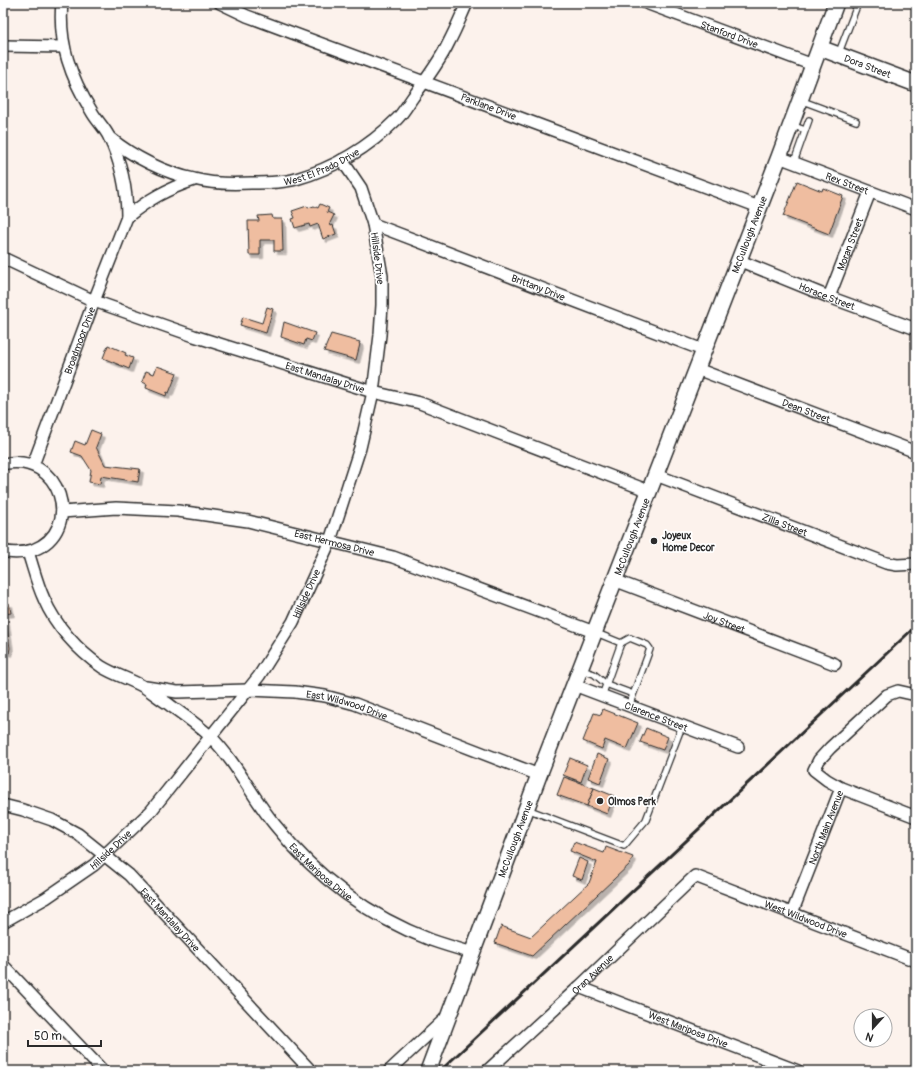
<svg xmlns="http://www.w3.org/2000/svg" width="919" height="1074" font-family="Pangolin,sans-serif">
<defs>
<filter id="shadow"><feDropShadow dx="3.5" dy="3.5" stdDeviation="0" flood-color="#0004"/></filter>
</defs>
<rect width="100%" height="100%" fill="#fcf2ec"/>
<filter id="ink" filterUnits="userSpaceOnUse"><feTurbulence type="fractalNoise" baseFrequency=".025" numOctaves="2"/><feDisplacementMap in="SourceGraphic" scale="8" xChannelSelector="R" yChannelSelector="G"/><feConvolveMatrix kernelMatrix="1 2 1 2 8 2 1 2 1" color-interpolation-filters="sRGB"/></filter>
<g filter="url(#ink)">
<g fill="#efbda0" stroke="#2b2b2b" filter="url(#shadow)">
<path d="M797,181L822,191L823,188L843,196L829,234L783,216Z"/>
<path d="M320,204L329,208L327,212L334,215L330,223L331,226L333,225L336,234L323,239L318,224L310,227L309,224L295,228L292,219L295,218L292,211L307,206L308,208L314,206L318,208Z"/>
<path d="M272,215L273,219H282L283,251H274V240H260V255H249L248,221H259L258,216Z"/>
<path d="M267,307L273,309L266,333L240,325L243,317L262,323Z"/>
<path d="M284,322L315,333L312,341L306,339L304,345L281,337Z"/>
<path d="M331,334L360,342L359,344H360L356,360L324,351Z"/>
<path d="M108,345L126,353L125,355L133,358L129,369L103,358Z"/>
<path d="M157,366L177,373L169,393L167,392L166,396L146,388L147,384L142,382L146,371L154,374Z"/>
<path d="M91,430L101,434L96,447L105,465L140,469L138,482L101,476L100,484L89,482L91,470L82,456L71,452L75,441L85,445Z"/>
<path d="M3,603V604L9,603L11,613L5,614L10,648L9,653L3,651Z"/>
<path d="M603,709L638,723L627,749L605,740L602,749L583,741L594,713L601,715Z"/>
<path d="M646,728L668,737L663,750L640,742Z"/>
<path d="M597,754L609,759L600,783L588,778Z"/>
<path d="M570,758L587,765L581,782L563,775Z"/>
<path d="M564,777L594,788L587,806L557,795Z"/>
<path d="M594,788L614,796L607,814L587,806Z"/>
<path d="M574,842L604,853L606,847L633,857L630,864L532,956L495,943L501,926L531,937L589,883L597,862L570,851Z"/>
<path d="M579,858L588,862L582,880L572,876Z"/>
</g>
<g fill="none" stroke-linecap="round" stroke-linejoin="round">
<defs>
<g id="lane">
<path d="M838,55L858,3"/>
<path d="M800,100L856,121"/>
<path d="M791,125L805,130"/>
<path d="M794,162L809,120"/>
<path d="M594,632L621,643L630,638L647,645L650,649L629,706"/>
<path d="M582,670L594,674L606,684L633,694"/>
<path d="M602,696L621,643"/>
<path d="M527,809L624,846L646,820L682,726"/>
</g>
<g id="street">
<path id="s1" d="M220,3L247,16L759,207"/>
<path id="s2" d="M646,3L813,65"/>
<path d="M3,46L64,47"/>
<path id="s3" d="M110,138C133,157 165,173 194,179C212,184 232,184 251,183C266,183 282,183 296,179C334,168 369,147 397,119C403,113 408,104 413,97C426,80 440,61 449,42C456,29 461,16 467,3"/>
<path id="s4" d="M779,157L916,209"/>
<path d="M127,217C149,199 167,189 194,180"/>
<path id="s5" d="M373,224L703,350"/>
<path id="s6" d="M3,258L94,301L194,336L373,392L420,403L649,491"/>
<path id="s7" d="M738,260L829,297L916,329"/>
<path id="s8" d="M829,297L870,192"/>
<path id="s9" d="M697,369L916,452"/>
<path d="M3,464C61,451 85,530 33,550C23,553 13,554 3,551"/>
<path id="s10" d="M33,465L94,301L127,217C127,189 121,162 109,137C105,128 97,121 92,112C71,78 58,43 62,3"/>
<path id="s11" d="M656,475L886,563L897,565L916,564"/>
<path id="s12" d="M62,512L116,508L178,511L248,521L393,557L594,632"/>
<path id="s13" d="M28,552C33,567 37,584 44,599C55,625 78,651 102,667C115,675 130,679 144,687C152,692 159,698 167,703C182,714 197,724 211,737C237,763 252,797 275,825C317,878 368,916 431,940C445,945 459,949 473,953"/>
<path id="s14" d="M614,580L835,664"/>
<path id="s15" d="M574,685L738,747"/>
<path id="s16" d="M146,687L177,692L248,690L295,692L325,696L355,704L539,775"/>
<path d="M916,695L898,691L887,695L830,748L819,760L814,770L827,780L841,788L916,817"/>
<path id="s17" d="M3,805L23,810L52,820L78,834L129,875L311,1071"/>
<path id="s18" d="M792,913L841,788"/>
<path id="s19" d="M3,922L46,898L94,865L151,811L259,676L293,622L330,541L360,448L373,392L380,335L382,305V276L373,224L361,188L342,160"/>
<path d="M3,965L103,1071"/>
<path id="s20" d="M579,987L798,1071"/>
<path d="M389,1071L447,1017"/>
<path id="s21" d="M487,1071L579,987L695,876L916,961"/>
</g>
<g id="secondary">
<path id="s22" d="M820,48L916,84"/>
<path id="s23" d="M428,1071L539,775L779,157L836,3"/>
</g>
</defs>
<use href="#lane" stroke="#2b2b2b" stroke-width="8"/>
<use href="#street" stroke="#2b2b2b" stroke-width="14"/>
<use href="#secondary" stroke="#2b2b2b" stroke-width="18"/>
<use href="#lane" stroke="#fff" stroke-width="5.5"/>
<use href="#street" stroke="#fff" stroke-width="11"/>
<use href="#secondary" stroke="#fff" stroke-width="15"/>
<path stroke="#2b2b2b" stroke-width="3" d="M440,1071L916,626"/>
</g>
</g>
<g fill="#2b2b2b" stroke="#fff" stroke-width="1.5">
<circle cx="654" cy="541" r="4"/>
<circle cx="600" cy="801" r="4"/>
</g>
<g text-anchor="middle" stroke-width="3.5" stroke-linejoin="round" paint-order="stroke">
<g font-size="10" fill="#2b2b2b" stroke="#fff">
<text dy="4" stroke="none"><textPath href="#s2" startOffset="89">Stanford Drive</textPath></text>
<text dy="4" stroke="none"><textPath href="#s22" startOffset="51">Dora Street</textPath></text>
<text dy="4" stroke="none"><textPath href="#s1" startOffset="288">Parklane Drive</textPath></text>
<text dy="4" stroke="none"><textPath href="#s3" startOffset="225">West El Prado Drive</textPath></text>
<text dy="4" stroke="none"><textPath href="#s4" startOffset="73">Rex Street</textPath></text>
<text dy="4" stroke="none"><textPath href="#s23" startOffset="896">McCullough Avenue</textPath></text>
<text dy="4" stroke="none"><textPath href="#s8" startOffset="57">Moran Street</textPath></text>
<text transform="translate(378 258) rotate(83)" y="4">Hillside Drive</text>
<text dy="4" stroke="none"><textPath href="#s5" startOffset="177">Brittany Drive</textPath></text>
<text dy="4" stroke="none"><textPath href="#s7" startOffset="96">Horace Street</textPath></text>
<text dy="4" stroke="none"><textPath href="#s10" startOffset="133">Broadmoor Drive</textPath></text>
<text dy="4" stroke="none"><textPath href="#s6" startOffset="344">East Mandalay Drive</textPath></text>
<text dy="4" stroke="none"><textPath href="#s9" startOffset="117">Dean Street</textPath></text>
<text dy="4" stroke="none"><textPath href="#s11" startOffset="138">Zilla Street</textPath></text>
<text dy="4" stroke="none"><textPath href="#s23" startOffset="572">McCullough Avenue</textPath></text>
<text dy="4" stroke="none"><textPath href="#s12" startOffset="276">East Hermosa Drive</textPath></text>
<text dy="4" stroke="none"><textPath href="#s19" startOffset="454">Hillside Drive</textPath></text>
<text dy="4" stroke="none"><textPath href="#s14" startOffset="118">Joy Street</textPath></text>
<text dy="4" stroke="none"><textPath href="#s16" startOffset="203">East Wildwood Drive</textPath></text>
<text dy="4" stroke="none"><textPath href="#s15" startOffset="88">Clarence Street</textPath></text>
<text dy="4" stroke="none"><textPath href="#s18" startOffset="92">North Main Avenue</textPath></text>
<text dy="4" stroke="none"><textPath href="#s23" startOffset="248">McCullough Avenue</textPath></text>
<text dy="4" stroke="none"><textPath href="#s19" startOffset="130">Hillside Drive</textPath></text>
<text dy="4" stroke="none"><textPath href="#s13" startOffset="445">East Mariposa Drive</textPath></text>
<text dy="4" stroke="none"><textPath href="#s21" startOffset="404">West Wildwood Drive</textPath></text>
<text dy="4" stroke="none"><textPath href="#s17" startOffset="207">East Mandalay Drive</textPath></text>
<text dy="4" stroke="none"><textPath href="#s21" startOffset="143">Oran Avenue</textPath></text>
<text dy="4" stroke="none"><textPath href="#s20" startOffset="117">West Mariposa Drive</textPath></text>
</g>
<g font-size="10" font-weight="bold" fill="#2b2b2b" stroke="#fff" text-anchor="start">
<text x="662" y="539">Joyeux<tspan x="662" dy="12">Home Decor</tspan></text>
<text x="608" y="805">Olmos Perk</text>
</g>
</g>
<rect width="919" height="1074" fill="none" stroke="#fff" stroke-width="16"/>
<rect x="8" y="8" width="903" height="1058" fill="none" stroke="#2b2b2b" stroke-width="1.5" filter="url(#ink)"/>
<g transform="translate(873 1028) rotate(201)"><circle r="19" fill="#ffffff" stroke="#aaaaaa"/>
<path d="M0-3L7 15L0 10L-7 15Z" fill="#2b2b2b"/>
<text y="-6" font-size="11" font-weight="bold" text-anchor="middle" fill="#2b2b2b">N</text>
</g>
<path d="M28 1040v6h73v-6" fill="none" stroke="#2b2b2b" stroke-width="2"/>
<text x="34" y="1040" font-size="12" fill="#2b2b2b" stroke="#ffffff" stroke-width="3" paint-order="stroke">50 m</text>
</svg>
